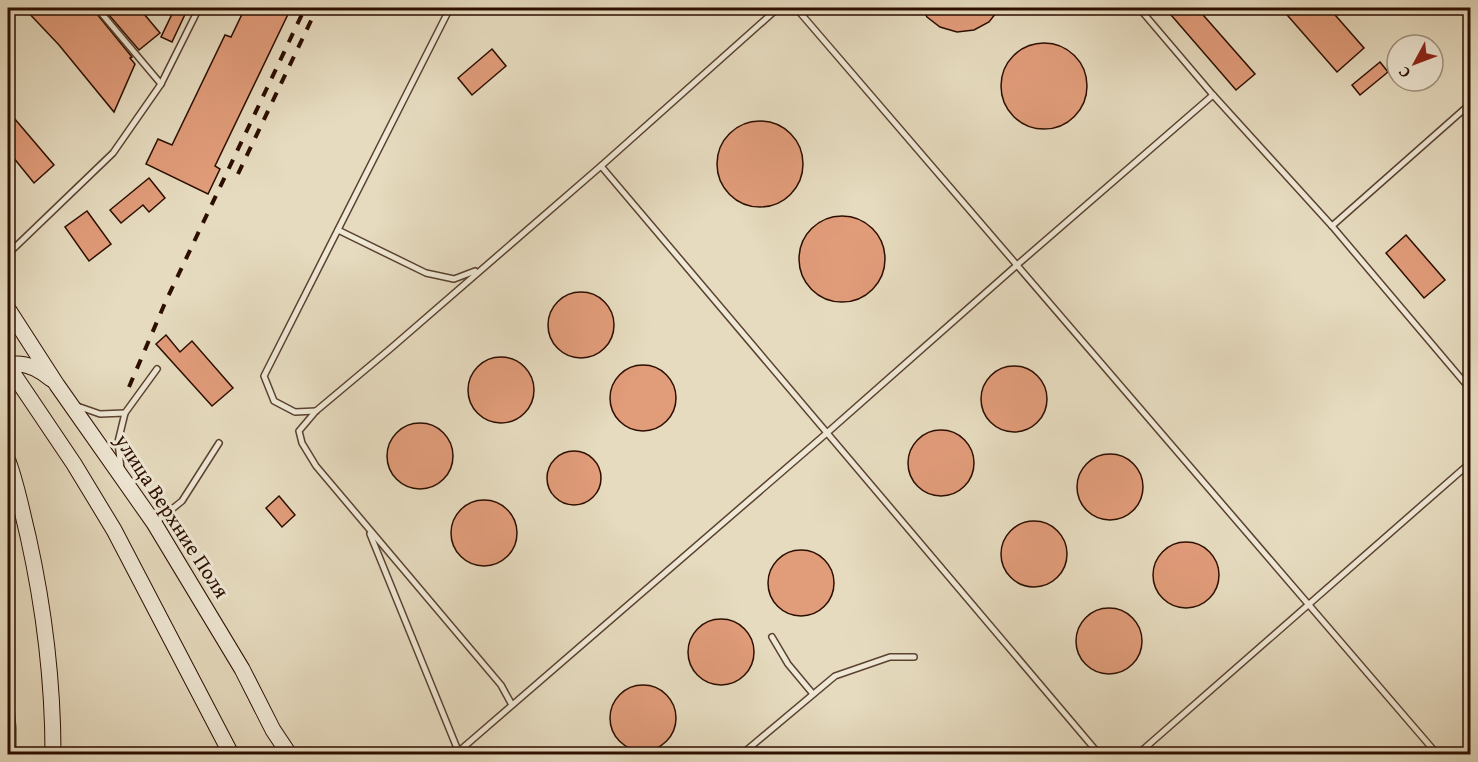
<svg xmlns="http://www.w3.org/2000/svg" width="1478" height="762" font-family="'Gentium Book Plus',serif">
<rect width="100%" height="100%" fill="#e6dbbf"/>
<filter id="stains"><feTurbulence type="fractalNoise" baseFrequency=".00333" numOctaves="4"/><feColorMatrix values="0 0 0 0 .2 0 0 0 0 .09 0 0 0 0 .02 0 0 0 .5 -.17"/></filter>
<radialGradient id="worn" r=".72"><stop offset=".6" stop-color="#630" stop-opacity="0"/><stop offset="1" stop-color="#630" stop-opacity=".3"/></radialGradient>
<path fill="#bcbe8d" stroke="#746646" stroke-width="1.5" d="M8,654L16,728V754H8Z"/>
<g fill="#e19c7a" stroke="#2c0e00" stroke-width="1.5">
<path d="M24,8H92L132,57L130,58L135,64L114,112L59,45Z"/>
<path d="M103,8H139L160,33L139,50Z"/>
<path d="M175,8H188L172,42L161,37Z"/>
<path d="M245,8H291L215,166L220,169L208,194L146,164L158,139L172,145L225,35L231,37Z"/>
<path d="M922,8H1000L989,22L974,30L957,32L940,27L927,17Z"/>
<path d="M1165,8H1197L1255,74L1236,90Z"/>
<path d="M1281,8H1329L1364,48L1337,72Z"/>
<circle cx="1044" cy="86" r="43"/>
<path d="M492,49L506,66L472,95L458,78Z"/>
<path d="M1380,62L1388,72L1360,95L1352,85Z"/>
<path d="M14,118L54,165L34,183L8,151V124Z"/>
<circle cx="760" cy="164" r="43"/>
<path d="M149,178L165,198L149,212L143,205L121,223L110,210Z"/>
<path d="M87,211L111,244L89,261L65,227Z"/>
<circle cx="842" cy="259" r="43"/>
<path d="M1406,235L1445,280L1424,298L1386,253Z"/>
<circle cx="581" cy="325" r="33"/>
<path d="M166,335L180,352L192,341L233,388L212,406L156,344Z"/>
<circle cx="501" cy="390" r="33"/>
<circle cx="643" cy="398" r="33"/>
<circle cx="1014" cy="399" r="33"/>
<circle cx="420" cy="456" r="33"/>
<circle cx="941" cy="463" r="33"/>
<circle cx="574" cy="478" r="27"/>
<circle cx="1110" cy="487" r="33"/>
<path d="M279,496L295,515L282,527L266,508Z"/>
<circle cx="484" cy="533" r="33"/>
<circle cx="1034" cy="554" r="33"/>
<circle cx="1186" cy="575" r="33"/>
<circle cx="801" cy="583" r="33"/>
<circle cx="1109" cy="641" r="33"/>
<circle cx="721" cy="652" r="33"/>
<circle cx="643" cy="718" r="33"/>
</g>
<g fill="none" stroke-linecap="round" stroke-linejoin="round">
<defs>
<g id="lane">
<path d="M97,8L161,84"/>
<path d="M796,8L1437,754"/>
<path d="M1139,8L1213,95L1332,226L1470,389"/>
<path d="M601,166L1099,754"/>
<path d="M1332,226L1470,104"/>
<path d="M338,230L426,273L454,279L475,271"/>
<path d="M8,254L113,153L161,84L199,8"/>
<path d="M77,406L100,414L125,413"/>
<path d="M316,411L295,412L274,401L264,376L450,8"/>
<path d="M121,469L118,442L125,413L157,369"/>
<path d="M156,522L182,501L219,443"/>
<path d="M370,534L459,753"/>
<path d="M772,637L788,664L813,694"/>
<path d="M512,705L501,685L316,466L302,443L299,431L316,411L390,349L601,166L778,8"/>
<path d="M751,747L758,754"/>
<path d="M458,752L828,432L1017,265L1213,95"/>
<path d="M742,754L835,676L890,657H914"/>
<path d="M1138,754L1470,463"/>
</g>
<g id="secondary">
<path d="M8,309L57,385L154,523L242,669L273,730L289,754"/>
<path d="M8,365C24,361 38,368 51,379"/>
<path d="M8,366L74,464L114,530L231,754"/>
<path d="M8,461C17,485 22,512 28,536C44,608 53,681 53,754"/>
</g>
</defs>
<use href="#lane" stroke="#5a4130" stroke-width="8"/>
<use href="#secondary" stroke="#2c0e00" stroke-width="17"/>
<use href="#lane" stroke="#efe8d5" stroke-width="5"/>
<use href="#secondary" stroke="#efe8d5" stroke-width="15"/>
<g stroke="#2c0e00" stroke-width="4" stroke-dasharray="10 10" stroke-linecap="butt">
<path d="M238,174L317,8"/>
<path d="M129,387L165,303L305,8"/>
</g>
</g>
<g text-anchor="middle" stroke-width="6" stroke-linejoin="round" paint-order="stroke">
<g font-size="21" fill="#2c0e00" stroke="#efe8d5">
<text transform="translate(172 516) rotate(57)" y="7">улица Верхние Поля</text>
</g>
</g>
<rect width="1478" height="762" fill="none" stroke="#e6dbbf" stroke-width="30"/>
<rect x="9" y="9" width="1460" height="744" fill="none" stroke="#2c0e00" stroke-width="3"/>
<rect x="15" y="15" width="1448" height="732" fill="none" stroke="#2c0e00" stroke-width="1.5"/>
<g transform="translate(1415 63) rotate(229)"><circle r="28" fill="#efe8d5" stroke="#a19180" stroke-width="1.5"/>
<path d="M0-4.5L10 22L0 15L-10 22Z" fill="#8f2418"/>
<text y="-9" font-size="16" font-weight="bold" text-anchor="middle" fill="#2c0e00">С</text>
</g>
<rect width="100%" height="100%" filter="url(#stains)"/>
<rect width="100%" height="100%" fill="url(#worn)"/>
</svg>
